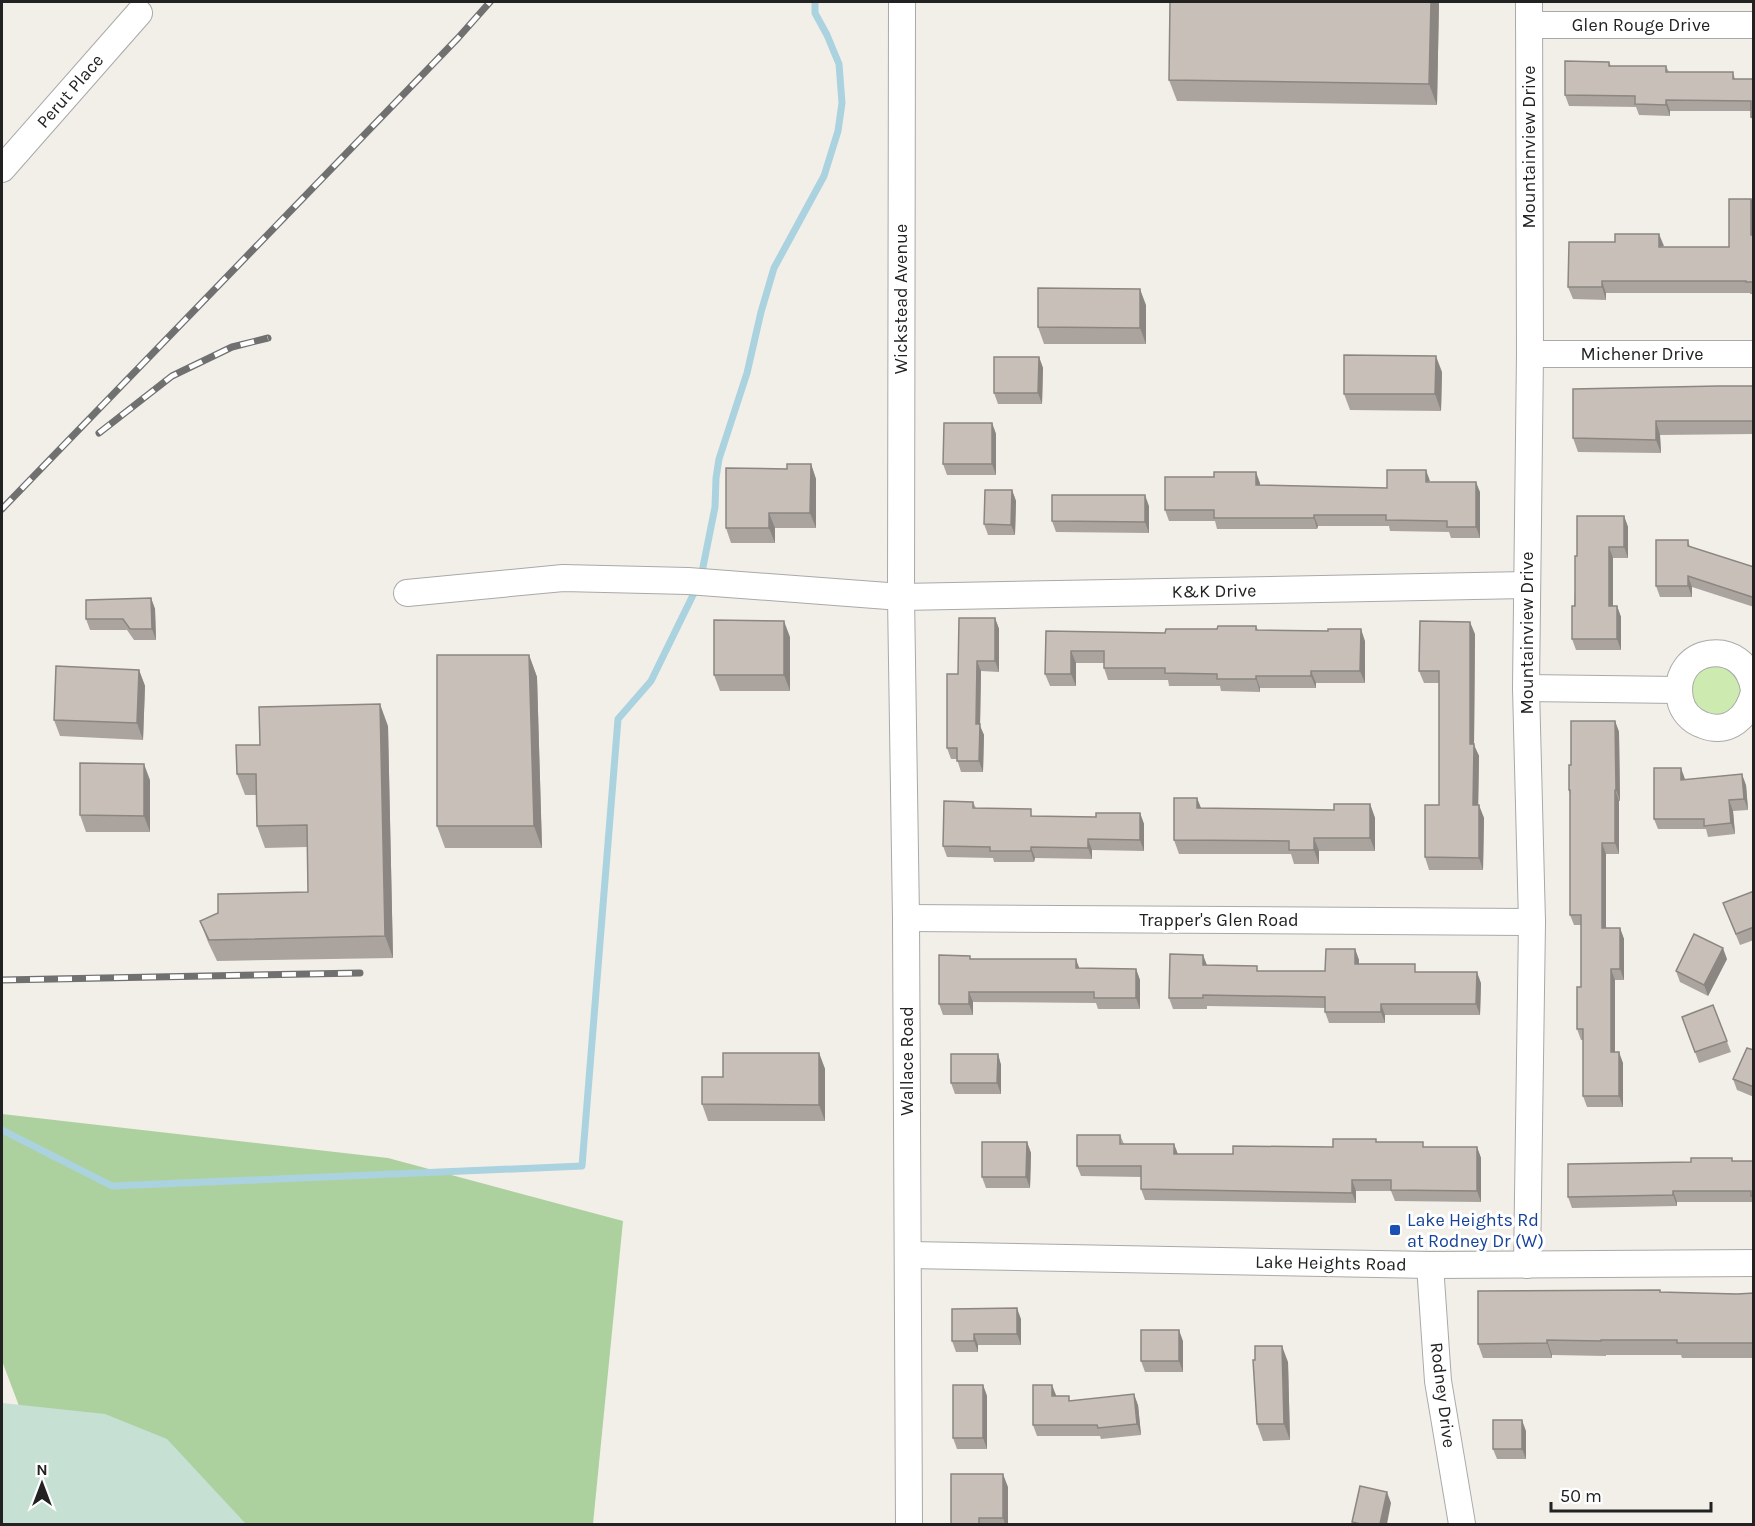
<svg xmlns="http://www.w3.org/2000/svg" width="1755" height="1526" font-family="Karla,sans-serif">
<rect width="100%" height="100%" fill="#f2efe9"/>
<circle fill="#cdebb0" cx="1716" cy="690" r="25"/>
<path fill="#add19e" d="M2,1114L388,1158L623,1221L593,1524H18L58,1509L2,1361Z"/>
<path fill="#c6e0d4" d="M2,1403L105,1414L167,1439L246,1524H2Z"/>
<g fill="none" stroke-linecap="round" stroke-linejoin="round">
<g stroke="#aad3df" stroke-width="7">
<path d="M703,567L715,507L716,478L719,459L747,373L761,312L774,268L824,176L838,131L842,103L839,64L827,35L815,13V2"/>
<path d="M2,1130L112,1186L582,1166L618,719L651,681L694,593"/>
</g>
<defs>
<g id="minor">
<path d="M902,2L901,597L906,918L909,1524"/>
<path d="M1529,25H1754"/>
<path d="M2,169L139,13"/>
<path d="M1530,354H1754"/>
<path d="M407,593L563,578L688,581L901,597L1527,585"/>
<path d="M1526,688L1678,690"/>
<path d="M1754,690C1746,634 1670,646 1680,699C1682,711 1691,721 1703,725C1729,735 1748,717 1754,692"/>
<path d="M906,918L1532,922"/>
<path d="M909,1255L1430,1265L1754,1263"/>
<path d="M1430,1265L1438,1381L1462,1524"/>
<path d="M1527,1265L1532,922L1526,688L1530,354L1529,2"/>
</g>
</defs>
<use href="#minor" stroke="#a9a9a9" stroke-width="28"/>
<use href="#minor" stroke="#fff" stroke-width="26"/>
<defs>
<g id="rail">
<path d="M99,433L172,376L232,347L268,338"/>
<path d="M2,509L458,38L490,2"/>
<path d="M2,980L360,973"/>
</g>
</defs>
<use href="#rail" stroke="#707070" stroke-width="7"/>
<use href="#rail" stroke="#fff" stroke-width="4.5" stroke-dasharray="14" stroke-linecap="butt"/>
</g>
<g fill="#aba49e">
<path d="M1439,2L1437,105L1177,101L1169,80Z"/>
<path d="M1609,62L1611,66H1666L1669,72H1733L1735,79H1754V123L1751,117V111H1670V116L1639,115L1636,107L1569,106L1565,95Z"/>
<path d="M1751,199L1754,206V294H1750V293H1606V300L1573,299L1568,287L1615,242L1664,247H1729Z"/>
<path d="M1146,305V344H1044L1038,327Z"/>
<path d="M1039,357L1043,368L1042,404H998L994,393Z"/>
<path d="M1442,372L1441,411L1350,410L1344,394Z"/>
<path d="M1754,386V434L1660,435L1661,453L1578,452L1573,438Z"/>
<path d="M992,423L996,434V475H947L943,464Z"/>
<path d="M811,464L816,479V528H775V543H731L726,528L787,469Z"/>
<path d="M1214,477L1260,483V485L1387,488L1430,482L1480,492V538H1451L1449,532L1390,531L1389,526H1318L1317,529H1217L1215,521H1169L1165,510Z"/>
<path d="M1012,490L1016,501L1015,535H988L984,524Z"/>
<path d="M1149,506V533L1056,532L1052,521Z"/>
<path d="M1624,516L1628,527V558H1613V606H1617L1621,617V650H1576L1572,639L1577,556Z"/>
<path d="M1688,540L1690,547L1754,567V607L1692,587V597H1660L1656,586Z"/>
<path d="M151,598L155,609L156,640H134L127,630H90L86,619Z"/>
<path d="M995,618L999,629V672L981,671L980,726L984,735L983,772H961L957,759H951L947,748L958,674Z"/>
<path d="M1256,626L1258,630L1365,641V683H1316V688H1260V692L1221,691L1220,686H1169L1168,680H1108L1104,668V663H1076V686H1050L1045,674L1046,631L1165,633Z"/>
<path d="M1475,634L1474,745L1479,756L1478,805L1484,818L1483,870H1429L1425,857L1439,805V683H1424L1419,671Z"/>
<path d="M790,637V691H720L714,675Z"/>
<path d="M529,655L537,677L542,848H445L437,826Z"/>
<path d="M139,670L145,686L143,740L60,736L54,720Z"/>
<path d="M1615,721L1619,732L1620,801H1619V854H1606V928H1620L1624,939V980H1615V1052L1623,1063V1107H1587L1583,1096V1040H1581L1577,1029L1581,987V925H1574L1570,915V795L1569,790L1571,765Z"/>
<path d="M388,726L393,958L217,961L208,942L200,921L308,892L307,847L265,848L257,826V795H245L237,774L260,745Z"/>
<path d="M1685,779L1746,785L1748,810L1733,811L1735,834L1708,837L1706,829H1658L1654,819Z"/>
<path d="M150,780V832H86L80,815Z"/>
<path d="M1197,798L1201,808L1334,810L1370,804L1375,818V851H1319V864H1294L1291,854H1179L1174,840Z"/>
<path d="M973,802L976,808L1034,816L1096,817L1140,813L1144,824V851L1092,850V859L1035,858L1034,862H994L993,858L947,857L943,846Z"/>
<path d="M1754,891V940L1740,945L1723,903Z"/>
<path d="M1355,949L1359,960V964L1418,972L1481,983L1480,1015H1385V1023H1329L1325,1012V1008L1207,1006V1009H1173L1169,998L1203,955L1207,965L1259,971H1325Z"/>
<path d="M971,959L1080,968L1136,969L1140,980V1009H1098L1096,1003L973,1002V1015H943L939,1004Z"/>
<path d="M1727,959L1708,996L1680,982L1676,971Z"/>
<path d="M1713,1005L1731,1052L1699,1063L1682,1017Z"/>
<path d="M1754,1050V1097L1737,1090L1733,1079Z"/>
<path d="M819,1053L825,1069V1121H708L702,1104L723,1077Z"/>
<path d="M998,1054L1001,1065V1094H955L951,1083Z"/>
<path d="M1120,1135L1124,1144H1174L1178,1154H1233L1333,1147L1377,1142L1425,1147H1477L1481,1158V1202L1395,1201L1391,1191H1356V1203L1145,1200L1141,1189V1177L1081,1176L1077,1166Z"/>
<path d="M1027,1142L1031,1153L1030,1188H986L982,1177Z"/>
<path d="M1733,1161H1754V1204L1753,1202H1677V1206L1572,1208L1568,1197Z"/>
<path d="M1660,1290V1292L1737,1294L1754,1293V1358H1682L1681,1355H1606V1356L1552,1355V1358H1483L1478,1344Z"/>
<path d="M1021,1319V1345H978V1352H956L952,1341Z"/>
<path d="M1183,1341V1372H1145L1141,1361Z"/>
<path d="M1288,1362L1290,1440L1263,1441L1257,1424Z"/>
<path d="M983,1385L987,1396V1449H957L953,1438Z"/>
<path d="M1056,1396L1071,1401L1138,1405L1141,1435L1101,1439L1100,1436H1037L1033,1425Z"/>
<path d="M1526,1431V1459H1497L1493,1449Z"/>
<path d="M1008,1487V1524H951Z"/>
</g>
<g fill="#8b8681">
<path d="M1431,2H1439L1437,105L1429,84Z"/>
<path d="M1666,100L1670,111V116L1666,105Z"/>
<path d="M1751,199L1754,206V242L1751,235Z"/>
<path d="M1659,234L1664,246L1659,247Z"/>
<path d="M1602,281L1606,293V300L1602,287Z"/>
<path d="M1140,289L1146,305V344L1140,328Z"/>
<path d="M1436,356L1442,372L1441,411L1435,394Z"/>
<path d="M1039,357L1043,368L1042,404L1038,393Z"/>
<path d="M1656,421L1660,435L1661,453L1656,440Z"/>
<path d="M992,423L996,434V475L992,464Z"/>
<path d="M811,464L816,479V528L810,513Z"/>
<path d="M1426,470L1430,481L1426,482Z"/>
<path d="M1256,472L1260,483V496L1256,485Z"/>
<path d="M1476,482L1480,492V538L1476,527Z"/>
<path d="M1012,490L1016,501L1015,535L1011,525Z"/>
<path d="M1145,495L1149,506V533L1145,522Z"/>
<path d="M769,513L775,528V543L769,528Z"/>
<path d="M1314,515L1318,526L1317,529L1314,518Z"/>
<path d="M1624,516L1628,527V558L1624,547Z"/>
<path d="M1609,547L1613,558V617L1609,606Z"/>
<path d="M1688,576L1692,587V597L1688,586Z"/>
<path d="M151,598L155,609L156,640L152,629Z"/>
<path d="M1617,606L1621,617V650L1617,639Z"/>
<path d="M995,618L999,629V672L995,661Z"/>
<path d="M784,621L790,637V691L784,675Z"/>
<path d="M1470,622L1475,634L1474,745L1479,756L1478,818L1473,805L1470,744Z"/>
<path d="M1361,629L1365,641V683L1360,671Z"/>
<path d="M1071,651L1076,663V686L1071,674Z"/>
<path d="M529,655L537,677L542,848L534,826Z"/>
<path d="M977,661L981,671L980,726L984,735L983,772L979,761L976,724Z"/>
<path d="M139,670L145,686L143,740L137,723Z"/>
<path d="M1311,671L1316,683V688L1311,676Z"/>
<path d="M1256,676L1260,688V692L1256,679Z"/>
<path d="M380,704L388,726L393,958L385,936Z"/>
<path d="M1615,721L1619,732L1620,801L1616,790Z"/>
<path d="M144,764L150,780V832L144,816Z"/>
<path d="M1681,768L1685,779L1681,780Z"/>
<path d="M1742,774L1746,785L1748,810L1744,799Z"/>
<path d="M1615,790L1619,801V854L1615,843Z"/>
<path d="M1197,798L1202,811L1197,808Z"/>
<path d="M1729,800L1733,811L1735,834L1731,823Z"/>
<path d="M1370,804L1375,818V851L1370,838Z"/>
<path d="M1479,805L1484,818L1483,870L1479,858Z"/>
<path d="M1140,813L1144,824V851L1140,840Z"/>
<path d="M1314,838L1319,851V864L1314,850Z"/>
<path d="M1088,839L1092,850V859L1088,848Z"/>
<path d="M1602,843L1606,854V939L1602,928Z"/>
<path d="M1031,847L1035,858L1034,862L1031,851Z"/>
<path d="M1620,928L1624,939V980L1620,969Z"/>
<path d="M1723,948L1727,959L1708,996L1704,985Z"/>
<path d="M1355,949L1359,960V975L1355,964Z"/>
<path d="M1203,955L1207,966L1203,965Z"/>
<path d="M1076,959L1080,970L1076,968Z"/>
<path d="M1136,969L1140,980V1009L1136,998Z"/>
<path d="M1611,969L1615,980V1063L1611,1052Z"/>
<path d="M1477,972L1481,983L1480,1015L1476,1004Z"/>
<path d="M969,992L973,1002V1015L969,1004Z"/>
<path d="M1381,1004L1385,1015V1023L1381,1012Z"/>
<path d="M1619,1052L1623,1063V1107L1619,1096Z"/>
<path d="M819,1053L825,1069V1121L819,1105Z"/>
<path d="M998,1054L1001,1065V1094L997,1083Z"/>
<path d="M1027,1142L1031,1153L1030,1188L1026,1177Z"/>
<path d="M1174,1144L1178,1155L1174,1154Z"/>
<path d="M1477,1147L1481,1158V1202L1477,1191Z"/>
<path d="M1352,1180L1356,1191V1203L1352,1193Z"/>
<path d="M1673,1191L1677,1202V1206L1673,1195Z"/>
<path d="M1017,1308L1021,1319V1345L1017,1334Z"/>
<path d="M1179,1330L1183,1341V1372L1179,1361Z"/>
<path d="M974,1334L978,1345V1352L974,1341Z"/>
<path d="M1547,1340L1552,1355V1358L1547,1343Z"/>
<path d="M1282,1346L1288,1362L1290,1440L1284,1424Z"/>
<path d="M983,1385L987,1396V1449L983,1438Z"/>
<path d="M1052,1385L1056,1395V1407L1052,1396Z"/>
<path d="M1134,1394L1138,1405L1141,1435L1137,1424Z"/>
<path d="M1522,1420L1526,1431V1459L1522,1449Z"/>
<path d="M1003,1474L1008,1487V1524H1005L1003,1518Z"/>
<path d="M1387,1492L1391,1503L1387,1524H1380Z"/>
</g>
<g fill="#c7bfb8" stroke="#8b8681" stroke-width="1.5">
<path d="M1170,2H1431L1429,84L1169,80Z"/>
<path d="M1565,61L1609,62V66H1666V72H1733V79H1754V117H1751V101L1666,100V105L1635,104V96L1565,95Z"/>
<path d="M1729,199H1751V235H1754V282H1746V281H1602V287H1568L1569,242H1615V234H1659V247H1729Z"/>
<path d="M1038,288L1140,289V328L1038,327Z"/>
<path d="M1344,355L1436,356L1435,394H1344Z"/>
<path d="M994,357H1039L1038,393H994Z"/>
<path d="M1718,386H1754V421H1656V440L1573,438V389Z"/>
<path d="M944,423H992V464H943Z"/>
<path d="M787,464H811L810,513H769V528H726V468L787,469Z"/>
<path d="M1387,470H1426V482H1476V527H1447V521L1386,520V515H1314V518H1214V510H1165V477H1214V472H1256V485L1387,488Z"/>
<path d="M985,490H1012L1011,525L984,524Z"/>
<path d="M1052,495H1145V522L1052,521Z"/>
<path d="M1577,516H1624V547H1609V606H1617V639H1572V606H1575V556H1577Z"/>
<path d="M1656,540H1688V546L1754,567V598L1752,597L1688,576V586H1656Z"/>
<path d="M151,598L152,629H130L123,619H86V600Z"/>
<path d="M959,618H995V661H977L976,724H980L979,761H957V748H947V674H958Z"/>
<path d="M714,620L784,621V675H714Z"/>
<path d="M1420,621L1470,622V744H1474L1473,805H1479V858L1425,857V805H1439V671H1419Z"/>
<path d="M1218,626H1256V630L1328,631V629H1361L1360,671H1311V676H1256V679H1217V674L1165,673V668H1104V651H1071V674H1045L1046,631L1165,633L1166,629H1217Z"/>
<path d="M437,655H529L534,826H437Z"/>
<path d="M56,666L139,670L137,723L54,720Z"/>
<path d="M380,704L385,936L209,940L200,921L218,913V894L308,892L307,825L257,826L256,774H237L236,745H260L259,707Z"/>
<path d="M1571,721H1615L1616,790H1615V843H1602V928H1620V969H1611V1052H1619V1096H1583V1029H1577V987H1581V915H1570V790H1569V765H1571Z"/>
<path d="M80,763L144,764V816L80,815Z"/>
<path d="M1654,768H1681V780L1742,774L1744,799L1729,800L1731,823L1704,826V819H1654Z"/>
<path d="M1174,798H1197V808L1334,810V804H1370V838H1314V850H1289V841L1174,840Z"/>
<path d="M944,801L973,802V808L1031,809V816L1096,817V813H1140V840L1088,839V848L1031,847V851H990V847L943,846Z"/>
<path d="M1754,891V927L1736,934L1723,903Z"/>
<path d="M1694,934L1723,948L1704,985L1676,971Z"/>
<path d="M1326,949H1355V964H1415V972H1477L1476,1004H1381V1012H1325V997L1203,995V998H1169L1170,954L1203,955V965L1257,966V971H1325Z"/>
<path d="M939,955L970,956V959H1076V968L1136,969V998H1094V992H969V1004H939Z"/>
<path d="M1713,1005L1727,1041L1695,1052L1682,1017Z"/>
<path d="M1747,1048L1754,1050V1087L1733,1079Z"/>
<path d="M723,1053H819V1105L702,1104V1077H723Z"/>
<path d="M951,1054H998L997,1083H951Z"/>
<path d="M1077,1135H1120V1144H1174V1154H1233V1146L1333,1147V1139H1376V1142H1423V1147H1477V1191L1391,1190V1180H1352V1193L1141,1189V1166H1077Z"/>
<path d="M982,1142H1027L1026,1177H982Z"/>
<path d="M1691,1158H1732V1161H1754V1196H1751V1191H1673V1195L1568,1197V1164L1691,1162Z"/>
<path d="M1660,1290V1292L1737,1294L1754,1293V1343H1677V1340H1601V1341L1547,1340V1343L1478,1344V1291Z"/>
<path d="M1017,1308V1334H974V1341H952V1309Z"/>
<rect x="1141" y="1330" width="38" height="31"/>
<path d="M1255,1346H1282L1284,1424H1257L1253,1360H1255Z"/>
<rect x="953" y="1385" width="30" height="53"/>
<path d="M1033,1385H1052V1396H1069V1401L1134,1394L1137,1424L1098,1428L1097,1425H1033Z"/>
<rect x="1493" y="1420" width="29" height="29"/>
<path d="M951,1474H1003V1518H979V1524H951Z"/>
<path d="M1360,1486L1387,1492L1380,1524H1361L1352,1522Z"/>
</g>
<rect fill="#1a4fb4" stroke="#fff" stroke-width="2" x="1389" y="1224" width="12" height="12" rx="3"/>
<g text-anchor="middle" stroke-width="6" stroke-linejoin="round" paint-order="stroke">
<g font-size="18" fill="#222" stroke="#fff">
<text x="1641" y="31">Glen Rouge Drive</text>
<text transform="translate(70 91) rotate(-49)" y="6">Perut Place</text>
<text transform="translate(1529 147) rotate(-90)" y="6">Mountainview Drive</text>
<text transform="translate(901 299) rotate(-90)" y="6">Wickstead Avenue</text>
<text x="1642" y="360">Michener Drive</text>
<text transform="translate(1214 591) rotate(-1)" y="6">K&amp;K Drive</text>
<text transform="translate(1527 633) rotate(-90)" y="6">Mountainview Drive</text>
<text x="1219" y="926">Trapper's Glen Road</text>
<text transform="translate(907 1061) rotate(-90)" y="6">Wallace Road</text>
<text transform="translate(1331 1263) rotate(1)" y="6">Lake Heights Road</text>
<text transform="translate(1443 1395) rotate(83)" y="6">Rodney Drive</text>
</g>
<g font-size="18" fill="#164399" stroke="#fff" text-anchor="start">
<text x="1407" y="1226">Lake Heights Rd<tspan x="1407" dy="21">at Rodney Dr (W)</tspan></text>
</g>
</g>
<rect width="1755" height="1526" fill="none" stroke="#222222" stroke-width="6"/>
<g transform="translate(42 1484)" stroke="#ffffff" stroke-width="4.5" paint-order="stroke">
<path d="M0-4.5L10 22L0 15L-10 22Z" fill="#222222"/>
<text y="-9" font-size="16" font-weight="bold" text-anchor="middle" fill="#222222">N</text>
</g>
<path d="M1551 1502v9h160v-9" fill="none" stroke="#222222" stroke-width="3"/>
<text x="1560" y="1502" font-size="18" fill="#222222" stroke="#ffffff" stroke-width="4.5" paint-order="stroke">50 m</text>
</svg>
